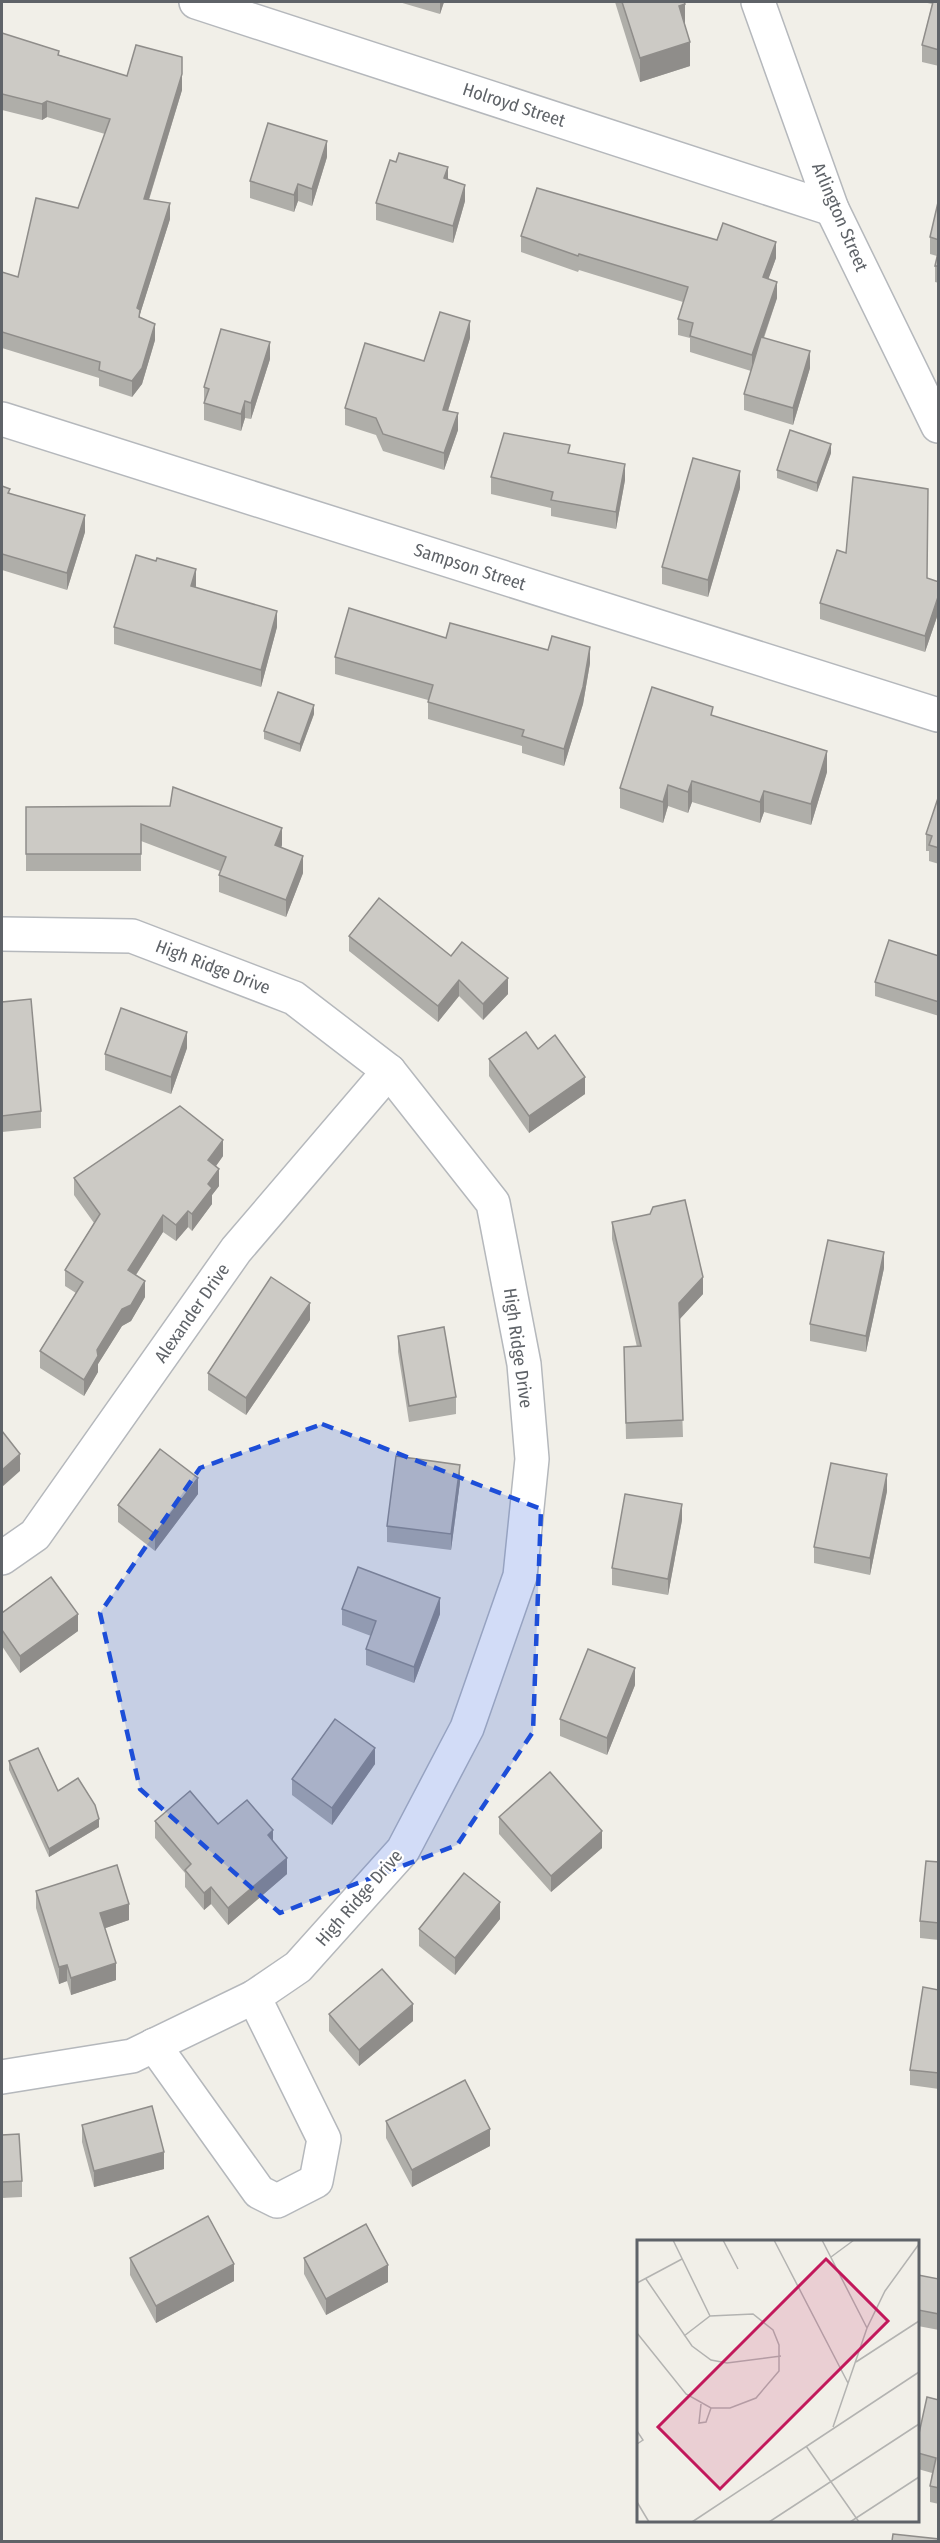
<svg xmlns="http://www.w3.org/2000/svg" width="940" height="2543" font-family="'Fira Sans Condensed',sans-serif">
<rect width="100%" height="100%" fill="#f1efe8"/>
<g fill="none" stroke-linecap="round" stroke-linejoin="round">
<defs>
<g id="minor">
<path d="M196,2L832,209"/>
<path d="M758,2L832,209L938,426"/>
<path d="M2,419L938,715"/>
<path d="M2,934L132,936L294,998L389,1071L493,1203L524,1364L532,1459L520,1576L467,1728L403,1850L298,1967L254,1997L132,2056L2,2077"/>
<path d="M2,1558L35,1535L236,1250L389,1071"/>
<path d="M154,2045L259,2192L277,2201L316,2181L324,2139L254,1997"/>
</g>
</defs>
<use href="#minor" stroke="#b5b8bc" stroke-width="36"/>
<use href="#minor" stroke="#fff" stroke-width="33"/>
</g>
<g fill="#afaea9">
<path d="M399,2H444L440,14Z"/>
<path d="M615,2H684L685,25L690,66L640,82Z"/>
<path d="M923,2H939V66L922,62V45L932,4Z"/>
<path d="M2,33L59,55L127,76L182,57V90L149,200L170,219L140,314V318L155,340L142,384L132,397L99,386V378L2,348V272L18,277L78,208L105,134L47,117L42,120L2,110Z"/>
<path d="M327,157L312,206L298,201L294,212L250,198V181Z"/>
<path d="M448,179L465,201L453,243L376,220V203Z"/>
<path d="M939,198V283L935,282V266L937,256L930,254V237Z"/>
<path d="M521,236L776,258L768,279L777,298L764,338L810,368L793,425L744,410V394L751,371L690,352V338L678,335V319L683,302L579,270L578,272L521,252Z"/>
<path d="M470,338L448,411L458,430L444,470L383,451L376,435L345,425V408L424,361Z"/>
<path d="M270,359L251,419L245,418L241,431L204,420V387Z"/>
<path d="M831,453L817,492L777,478V470Z"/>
<path d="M570,454L625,480L616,529L551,516V508L491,494V477Z"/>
<path d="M2,486L10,493L85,532L67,590L2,570Z"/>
<path d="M740,488L708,597L662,584V567Z"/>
<path d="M846,553L939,582V611L925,652L820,619V603Z"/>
<path d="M196,586L195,588L277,627L261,687L114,644V627Z"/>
<path d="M446,638L590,663L583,704L564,766L522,753V746L428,719V700L335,674V657Z"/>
<path d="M314,714L300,752L264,739V731Z"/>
<path d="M713,716L827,772L811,825L764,812L760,823L692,802L688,813L668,806L663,823L620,808V788Z"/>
<path d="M939,795V864L929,861V851H926V834Z"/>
<path d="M26,807L282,845L281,848L303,873L286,917L219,892V875L220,871L141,841V871H26Z"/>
<path d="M349,936L451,956L508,994L483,1020L459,996L438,1022L349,951Z"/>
<path d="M939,956V1016L875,996V982Z"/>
<path d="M2,1002L41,1111V1128L2,1132Z"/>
<path d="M187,1048L171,1094L105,1070V1054Z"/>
<path d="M538,1049L585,1094L529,1133L489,1076V1059Z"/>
<path d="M223,1156L216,1166L219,1186L212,1195V1204L192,1231L188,1227L176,1241L163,1232L136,1275L145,1297L131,1321L122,1326L98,1364V1372L84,1396L40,1368V1351L76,1293L65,1286V1270L94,1223L74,1195V1178Z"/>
<path d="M612,1222L703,1294L679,1319L683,1437L626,1439L624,1347H637L612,1239Z"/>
<path d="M884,1268L866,1352L810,1341V1324Z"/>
<path d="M310,1320L246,1415L208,1390V1373Z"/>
<path d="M398,1336L456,1397V1414L409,1422L398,1352Z"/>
<path d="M460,1482L451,1550L387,1542V1526Z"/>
<path d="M887,1491L870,1575L814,1563V1547Z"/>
<path d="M198,1494L155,1551L118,1522V1505Z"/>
<path d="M682,1520L668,1595L612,1585V1568Z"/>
<path d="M342,1609L440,1614L414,1683L366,1665V1649L371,1636L342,1625Z"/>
<path d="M2,1613L78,1631L20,1673L2,1646Z"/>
<path d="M635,1685L607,1755L560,1736V1719Z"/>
<path d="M9,1761L58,1791L99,1827L49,1857L9,1770Z"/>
<path d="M375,1764L332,1825L292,1795V1779Z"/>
<path d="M499,1817L602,1848L551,1892L499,1834Z"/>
<path d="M155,1821L218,1824L273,1841L287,1874L228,1925L211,1904L204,1910L185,1887V1873L155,1838Z"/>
<path d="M939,1862V1940L920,1938V1921Z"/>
<path d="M36,1891L129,1920L105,1928L116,1980L71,1995L67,1981L59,1984L36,1908Z"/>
<path d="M500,1919L455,1975L419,1946V1929Z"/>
<path d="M939,1990V2089L910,2085V2070Z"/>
<path d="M329,2014L413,2021L359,2066L329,2031Z"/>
<path d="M386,2121L490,2146L412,2187L386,2138Z"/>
<path d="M82,2125L164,2169L94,2187L82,2142Z"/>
<path d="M2,2135L22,2181V2197L2,2198Z"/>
<path d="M130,2258L234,2281L156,2323L130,2275Z"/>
<path d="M304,2258L388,2282L326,2315L304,2274Z"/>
<path d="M918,2275L939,2279V2330L918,2326Z"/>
<path d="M939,2400V2504L930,2502V2486L932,2473L918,2469V2438Z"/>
</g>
<g fill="#8f8d8a">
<path d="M440,2H444L440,14Z"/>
<path d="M685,4V27L679,6Z"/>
<path d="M690,42V66L640,82V58Z"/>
<path d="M182,74V90L144,215V199Z"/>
<path d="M47,101V117L42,120V104Z"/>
<path d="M327,141V157L312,206V189Z"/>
<path d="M448,167V184L444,178Z"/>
<path d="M298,184V201L294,212V195Z"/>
<path d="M465,185V201L453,243V226Z"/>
<path d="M170,203V219L140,314V326L137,308Z"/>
<path d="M776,242V258L763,294V277Z"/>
<path d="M777,282V298L752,371V355Z"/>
<path d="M470,321V338L443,427V410Z"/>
<path d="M155,324V340L142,384L132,397V381Z"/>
<path d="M270,342V359L251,419V403Z"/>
<path d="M810,351V368L793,425V408Z"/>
<path d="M245,401V418L241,431V414Z"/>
<path d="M458,413V430L444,470V453Z"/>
<path d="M831,444V453L817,492V483Z"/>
<path d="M625,464V480L616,529V512Z"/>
<path d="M740,471V488L708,597V580Z"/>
<path d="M85,515V532L67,590V573Z"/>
<path d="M196,569V586L191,603V586Z"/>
<path d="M939,594V611L925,652V636Z"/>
<path d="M277,611V627L261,687V670Z"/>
<path d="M590,647V663L583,704L564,766V749Z"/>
<path d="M314,705V714L300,752V744Z"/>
<path d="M827,751V772L811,825V804Z"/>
<path d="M692,781V802L688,813V792Z"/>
<path d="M668,785V806L663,823V802Z"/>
<path d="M764,791V812L760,823V802Z"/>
<path d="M282,828V845L275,862V845Z"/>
<path d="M303,856V873L286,917V900Z"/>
<path d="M508,978V994L483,1020V1004Z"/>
<path d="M459,980V996L438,1022V1006Z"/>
<path d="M187,1032V1048L171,1094V1077Z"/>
<path d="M585,1077V1094L529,1133V1116Z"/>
<path d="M223,1140V1156L208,1177V1160Z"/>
<path d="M219,1169V1186L212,1195V1204L192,1231V1214L208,1184Z"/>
<path d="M188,1211V1227L176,1241V1225Z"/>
<path d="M163,1215V1232L128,1287V1270Z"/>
<path d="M884,1252V1268L866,1352V1336Z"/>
<path d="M703,1277V1294L679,1320V1303Z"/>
<path d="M145,1281V1297L131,1321L122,1326L98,1364V1372L84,1396V1380L97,1350L122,1309Z"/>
<path d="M310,1303V1320L246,1415V1398Z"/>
<path d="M20,1454V1471L2,1487V1470Z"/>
<path d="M460,1465V1482L451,1550V1534Z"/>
<path d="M887,1474V1491L870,1575V1558Z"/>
<path d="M198,1478V1494L155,1551V1534Z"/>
<path d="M682,1504V1520L668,1595V1579Z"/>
<path d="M440,1598V1614L414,1683V1667Z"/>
<path d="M78,1614V1631L20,1673V1656Z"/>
<path d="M635,1668V1685L607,1755V1738Z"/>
<path d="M375,1748V1764L332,1825V1808Z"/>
<path d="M99,1819V1827L49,1857V1849Z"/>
<path d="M273,1830V1847L268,1835Z"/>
<path d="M602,1831V1848L551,1892V1876Z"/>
<path d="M287,1858V1874L228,1925V1908Z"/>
<path d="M211,1887V1904L204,1910V1893Z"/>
<path d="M500,1902V1919L455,1975V1958Z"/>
<path d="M129,1904V1920L100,1930V1913Z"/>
<path d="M116,1963V1980L71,1995V1978Z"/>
<path d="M67,1965V1981L59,1984V1967Z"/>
<path d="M413,2004V2021L359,2066V2050Z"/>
<path d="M490,2129V2146L412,2187V2170Z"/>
<path d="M164,2152V2169L94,2187V2171Z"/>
<path d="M234,2264V2281L156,2323V2306Z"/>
<path d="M388,2265V2282L326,2315V2299Z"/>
</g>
<g fill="#cccac5" stroke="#8f8d8a" stroke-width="1.5">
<path d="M622,2H684L685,4L679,6L690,42L640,58Z"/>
<path d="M933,2H939V50L922,45Z"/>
<path d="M2,33L59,51L58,55L127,76L136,45L182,57V74L144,199L170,203L137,308L140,310L139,317L155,324L142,368L132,381L99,370L100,362L2,332V272L18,277L36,198L78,208L110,119L47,101L42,104L2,94Z"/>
<path d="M268,123L327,141L312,189L298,184L294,195L250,181Z"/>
<path d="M399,153L448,167L444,178L465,185L453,226L376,203L390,160L396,162Z"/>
<path d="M537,188L717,240L723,223L776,242L763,277L777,282L752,355L690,336L693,323L678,319L688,287L579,254L578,256L521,236Z"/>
<path d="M939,198V240L930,237Z"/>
<path d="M939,248V266H935Z"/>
<path d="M440,312L470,321L443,410L458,413L444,453L383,434L376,418L345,408L365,343L424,361Z"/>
<path d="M221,329L270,342L251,403L245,401L241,414L204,403L209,389L204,387Z"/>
<path d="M761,337L810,351L793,408L744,394Z"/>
<path d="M790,430L831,444L817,483L777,470Z"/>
<path d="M504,433L570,445L568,453L625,464L616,512L551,500L553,492L491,477Z"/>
<path d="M693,458L740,471L708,580L662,567Z"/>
<path d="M853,477L928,489L927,578L939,582V594L925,636L820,603L837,550L846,553Z"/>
<path d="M2,486L10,489L8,493L85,515L67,573L2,554Z"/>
<path d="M136,555L156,561L157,558L196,569L191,586L277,611L261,670L114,627Z"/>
<path d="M349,608L446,638L450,623L548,650L552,636L590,647L583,687L564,749L522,736L524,730L428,702L433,685L335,657Z"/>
<path d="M652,687L713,707L711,715L827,751L811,804L764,791L760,802L692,781L688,792L668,785L663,802L620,788Z"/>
<path d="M278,692L314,705L300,744L264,731Z"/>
<path d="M173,787L282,828L275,845L303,856L286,900L219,875L226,857L141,824V854H26V807L170,806Z"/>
<path d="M939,795V848L929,845L932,836L926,834Z"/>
<path d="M379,898L451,956L462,942L508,978L483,1004L459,980L438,1006L349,936Z"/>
<path d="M889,940L939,956V1002L875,982Z"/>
<path d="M31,999L41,1111L2,1116V1002Z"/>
<path d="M121,1008L187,1032L171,1077L105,1054Z"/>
<path d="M526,1032L538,1049L555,1035L585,1077L529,1116L489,1059Z"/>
<path d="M180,1106L223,1140L208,1160L219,1169L208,1184L212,1188L192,1214L188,1211L176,1225L163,1215L128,1270L145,1281L131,1305L122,1309L97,1350L98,1356L84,1380L40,1351L83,1282L65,1270L100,1214L74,1178Z"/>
<path d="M685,1200L703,1277L679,1303L683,1420L626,1423L624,1347L641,1346L612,1222L650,1214L653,1207Z"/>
<path d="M828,1240L884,1252L866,1336L810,1324Z"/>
<path d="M271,1277L310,1303L246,1398L208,1373Z"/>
<path d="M444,1327L456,1397L409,1406L398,1336Z"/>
<path d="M2,1431L20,1454L2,1470Z"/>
<path d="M160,1449L198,1478L155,1534L118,1505Z"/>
<path d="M396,1456L460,1465L451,1534L387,1526Z"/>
<path d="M831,1463L887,1474L870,1558L814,1547Z"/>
<path d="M625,1494L682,1504L668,1579L612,1568Z"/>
<path d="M358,1567L440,1598L414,1667L366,1649L376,1621L342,1609Z"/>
<path d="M51,1577L78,1614L20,1656L2,1630V1613Z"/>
<path d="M588,1649L635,1668L607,1738L560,1719Z"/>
<path d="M335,1719L375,1748L332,1808L292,1779Z"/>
<path d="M38,1748L58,1791L78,1778L95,1805L99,1819L49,1849L9,1761Z"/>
<path d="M550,1772L602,1831L551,1876L499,1817Z"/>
<path d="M190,1791L218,1824L247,1800L273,1830L268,1835L287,1858L228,1908L211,1887L204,1893L185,1870L191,1864L155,1821Z"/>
<path d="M926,1861L939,1862V1923L920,1921Z"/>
<path d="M117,1865L129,1904L100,1913L116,1963L71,1978L67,1965L59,1967L36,1891Z"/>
<path d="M464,1873L500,1902L455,1958L419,1929Z"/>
<path d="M382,1969L413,2004L359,2050L329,2014Z"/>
<path d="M923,1987L939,1990V2073L910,2070Z"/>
<path d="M465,2080L490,2129L412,2170L386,2121Z"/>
<path d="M152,2106L164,2152L94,2171L82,2125Z"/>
<path d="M19,2134L22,2181L2,2182V2135Z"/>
<path d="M208,2216L234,2264L156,2306L130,2258Z"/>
<path d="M366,2224L388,2265L326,2299L304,2258Z"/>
<path d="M918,2275L939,2279V2314L918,2310Z"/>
<path d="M927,2397L939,2400V2488L930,2486L936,2458L918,2453V2438Z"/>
<path d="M893,2534L939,2539V2541H892Z"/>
</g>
<path fill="#1d4ed8" fill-opacity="0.2" stroke="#1d4ed8" stroke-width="4.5" stroke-dasharray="12 8" stroke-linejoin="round" d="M322,1424L541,1509L533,1732L457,1845L280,1913L140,1789L100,1613L200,1468Z"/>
<g text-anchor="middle" stroke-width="4.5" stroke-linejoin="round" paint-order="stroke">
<g font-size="18" fill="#5f6368" stroke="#fff">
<text transform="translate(514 105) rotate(18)" y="6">Holroyd Street</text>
<text transform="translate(840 217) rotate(67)" y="6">Arlington Street</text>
<text transform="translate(470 567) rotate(18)" y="6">Sampson Street</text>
<text transform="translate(213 967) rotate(21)" y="6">High Ridge Drive</text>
<text transform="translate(192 1313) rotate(-55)" y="6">Alexander Drive</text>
<text transform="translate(518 1348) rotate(82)" y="6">High Ridge Drive</text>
<text transform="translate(359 1898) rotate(-49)" y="6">High Ridge Drive</text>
</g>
</g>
<g transform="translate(637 2240)">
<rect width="282" height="282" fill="#f1efe8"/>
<path fill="none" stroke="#b3b3b1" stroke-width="1.5" d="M36,0L73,76M86,0L101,29M137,0L211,143M185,0L230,88M194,17L217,0M9,39L55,106L74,120L90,123L144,116M0,43L45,19M0,93L49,154L74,168H93L119,158L142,131V105L136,90L116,74L73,76L47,96M219,122L282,81M64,164L62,183L69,182L74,168M196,187L230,88L248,51L282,4M0,191L6,200L0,204M169,206L222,282M0,262L12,282M55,282L282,132M132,282L282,184M213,282L282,237"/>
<path fill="#c2185b" fill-opacity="0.15" stroke="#c2185b" stroke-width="3" d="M189,19L251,81L83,249L21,187Z"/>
<rect width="282" height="282" fill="none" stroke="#5f6368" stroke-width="3"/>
</g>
<rect width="940" height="2543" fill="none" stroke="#5f6368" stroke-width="6"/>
</svg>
